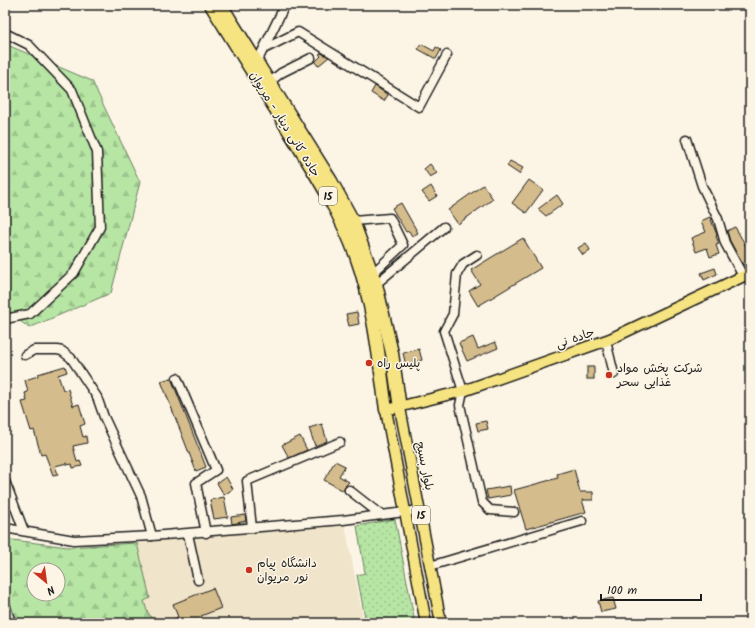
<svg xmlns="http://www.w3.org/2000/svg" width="755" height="628" font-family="Kalam,'Playpen Sans Arabic',sans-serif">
<defs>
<pattern id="grass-dots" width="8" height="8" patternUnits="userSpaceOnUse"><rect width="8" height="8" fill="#b6e5a4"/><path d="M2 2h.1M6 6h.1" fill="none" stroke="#9cc48d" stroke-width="1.8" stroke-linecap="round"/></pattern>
<pattern id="forest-firs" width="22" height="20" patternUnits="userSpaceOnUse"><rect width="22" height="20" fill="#b6e5a4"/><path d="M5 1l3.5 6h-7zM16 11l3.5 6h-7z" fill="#9cc48d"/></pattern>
</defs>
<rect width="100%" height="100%" fill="#fcf5e5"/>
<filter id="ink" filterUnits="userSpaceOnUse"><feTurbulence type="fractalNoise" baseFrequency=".025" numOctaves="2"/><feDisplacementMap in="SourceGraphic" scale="8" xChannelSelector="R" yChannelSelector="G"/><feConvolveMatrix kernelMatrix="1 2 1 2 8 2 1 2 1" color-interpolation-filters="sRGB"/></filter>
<g filter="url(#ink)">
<path fill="#f0e4ca" d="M345,525L364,623H155L147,611L144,601L150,597L137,543Z"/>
<path fill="url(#grass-dots)" stroke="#698060" d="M395,519L415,623H366L357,575L365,573L357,526Z"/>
<g fill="url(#forest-firs)" stroke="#698060" fill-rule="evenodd">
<path d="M5,44L92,81L140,182L111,293L29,328L5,309Z"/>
<path d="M5,539L68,547L137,543L150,598L144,601L147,611L155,623H5ZM34,570H58V594H34Z"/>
</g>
<g fill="#d5bc8c" stroke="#1c1c1c">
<path d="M421,44L434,51L436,47L441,50L436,59L418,49Z"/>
<path d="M321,53L329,57L318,66L315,62L321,56L319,54Z"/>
<path d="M375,86L388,95L384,101L371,93Z"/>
<path d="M510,161L523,168L519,174L507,166Z"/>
<path d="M430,164L437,173L430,177L424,169Z"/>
<path d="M529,180L543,190L526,213L512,203Z"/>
<path d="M483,185L493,199L458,224L448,210Z"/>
<path d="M431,186L437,196L429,201L422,192Z"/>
<path d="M557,195L563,204L546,216L538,209Z"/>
<path d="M401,203L418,233L412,236L409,231L406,232L392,208Z"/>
<path d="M710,217L717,235L716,236L719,244L716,245L719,254L710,257L707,248L696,252L691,238L706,232L701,221Z"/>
<path d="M735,227L750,253V261L743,265L730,241L727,231Z"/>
<path d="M523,238L541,268L478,306L469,291L480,284L471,270Z"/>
<path d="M586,243L590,250L583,255L578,248Z"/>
<path d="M715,268L717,274L704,280L701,273Z"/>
<path d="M357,312L359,324L349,326L346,314Z"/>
<path d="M473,337L478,349L495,342L498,348L467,361L459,343Z"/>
<path d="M419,349L422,360L406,366L403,353Z"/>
<path d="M65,366L67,372L58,375L63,390L68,389L73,406L79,404L85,424L80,426L83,437L86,436L87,443L73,446L77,462L80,461L82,466L73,468L72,464L67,465V463L55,466L58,474L53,475L45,454L41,455L34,430L31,431L22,402L27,401L25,393L28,392L25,380L38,376V374Z"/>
<rect x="587" y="367" width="7" height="12"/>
<path d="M171,378L206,467L196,471L161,381Z"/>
<path d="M486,421L488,429L478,431L476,423Z"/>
<path d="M322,424L327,441L315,446L309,428Z"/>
<path d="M300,436L307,450L289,458L282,445Z"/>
<path d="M335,461L345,466L339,476L349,482L344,487V491L324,480Z"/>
<path d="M574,469L580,492H593V500H582L586,512L526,529L514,490L558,478L557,474Z"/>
<path d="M226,477L233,489L224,495L217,483Z"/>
<path d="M510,486L511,495L488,499L486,490Z"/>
<path d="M224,497L228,517L214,519L210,500Z"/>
<path d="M245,515L246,521L232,524L231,517Z"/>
<path d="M213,588L221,608L201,616L204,623H165L178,617L173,604Z"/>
<path d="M613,598L616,609L601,612L598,601Z"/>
</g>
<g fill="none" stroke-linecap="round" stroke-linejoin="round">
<defs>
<g id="minor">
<path d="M5,33L29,45L72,90L97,152L100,227L74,273L30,314L5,319"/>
<path d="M264,49L298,32L419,107L447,55"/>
<path d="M257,62L285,5"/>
<path d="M270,82L281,73L311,58"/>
<path d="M687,139L702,186L718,219L725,243L743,276"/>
<path d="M353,221L390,218L403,245L373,273"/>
<path d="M477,255L463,264L457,274L453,314L444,331L463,391L460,405L482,502L490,510L514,512"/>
<path d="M376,284L444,227"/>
<path d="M606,341L614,374"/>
<path d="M25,355L34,350H57L62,351L71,358L97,397L104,417L141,496L152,536L343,520L420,510"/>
<path d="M177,378L216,470L196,483L206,533"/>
<path d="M5,481L24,531"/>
<path d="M349,490L381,515"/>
<path d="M5,528L74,540L152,536"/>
<path d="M252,528L247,481L340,442"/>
<path d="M188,534L198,580"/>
<path d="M430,566L582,521"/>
<path d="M5,604L11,623"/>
</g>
<g id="major">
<path d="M400,408L441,623"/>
<path d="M426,623L386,410L463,391L610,339L750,273"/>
</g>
<g id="highway">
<path d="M211,5C238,48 264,91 291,134C315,173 340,212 356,256C374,306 379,358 386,410"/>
<path d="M221,5L331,181L353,221L376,284L392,353L400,408"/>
</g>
</defs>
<use href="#minor" stroke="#1c1c1c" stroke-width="11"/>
<use href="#major" stroke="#1c1c1c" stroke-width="13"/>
<use href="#highway" stroke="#1c1c1c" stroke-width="15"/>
<use href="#minor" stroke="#fcf5e5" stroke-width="8"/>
<use href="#major" stroke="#f6e381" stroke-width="10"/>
<use href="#highway" stroke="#f6e381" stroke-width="12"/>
</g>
</g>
<g fill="#c8321e" stroke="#fcf5e5" stroke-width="1.5">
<circle cx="369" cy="363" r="4"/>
<circle cx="609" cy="375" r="4"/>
<circle cx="249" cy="570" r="4"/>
</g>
<g text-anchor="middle" stroke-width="3" stroke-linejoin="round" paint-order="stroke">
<g fill="#fcf5e5" stroke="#5f5d58" stroke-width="1">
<rect x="319" y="187" width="18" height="18" rx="3"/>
<rect x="412" y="506" width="18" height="18" rx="3"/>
</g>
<g font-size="11" font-weight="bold" fill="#1c1c1c">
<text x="328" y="200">15</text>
<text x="421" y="519">15</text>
</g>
<g font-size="12" fill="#1c1c1c" stroke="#fcf5e5">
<text transform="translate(285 124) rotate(58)" y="4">جاده کانی دینار - مریوان</text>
<text transform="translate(575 338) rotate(-19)" y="4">جاده نی</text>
<text transform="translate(425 466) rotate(79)" y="4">بلوار بسیج</text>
</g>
<g font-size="12" fill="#1c1c1c" stroke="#fcf5e5" text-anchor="start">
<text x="377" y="367">پلیس راه</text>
<text x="617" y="372">شرکت پخش مواد<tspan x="617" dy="14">غذایی سحر</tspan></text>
<text x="257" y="567">دانشگاه پیام<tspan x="257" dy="14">نور مریوان</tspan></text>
</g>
</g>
<rect width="755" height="628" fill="none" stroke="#fcf5e5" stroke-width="20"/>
<rect x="10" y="10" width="735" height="608" fill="none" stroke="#1c1c1c" stroke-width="1.5" filter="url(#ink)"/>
<g transform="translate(46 582) rotate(151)"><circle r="19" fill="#fcf5e5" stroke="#a29e95"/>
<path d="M0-3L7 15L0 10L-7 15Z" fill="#c8321e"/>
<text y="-6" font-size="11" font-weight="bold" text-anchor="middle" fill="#1c1c1c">N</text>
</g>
<path d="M601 594v6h100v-6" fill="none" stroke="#1c1c1c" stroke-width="2"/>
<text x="607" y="594" font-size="12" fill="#1c1c1c" stroke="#fcf5e5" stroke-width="3" paint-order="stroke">100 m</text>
</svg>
